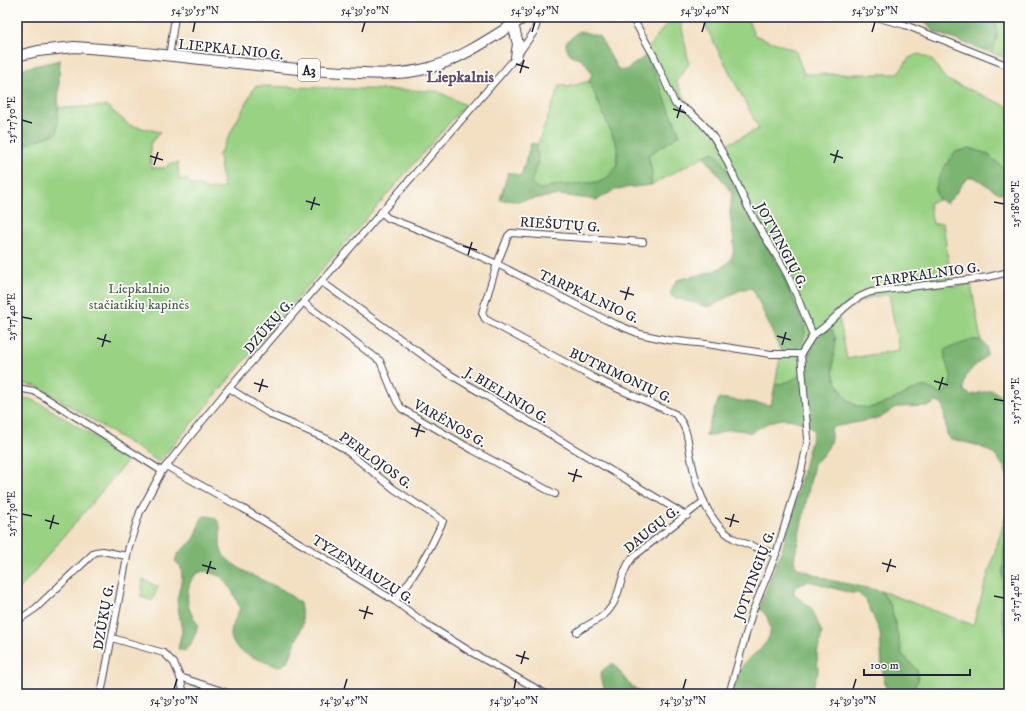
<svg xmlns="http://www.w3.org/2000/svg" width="1026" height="711" font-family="'IM FELL DW Pica',serif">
<rect width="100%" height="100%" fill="#fdfcf7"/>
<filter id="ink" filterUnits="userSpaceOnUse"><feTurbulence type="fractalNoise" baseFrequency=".025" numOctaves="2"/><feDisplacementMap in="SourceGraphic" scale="8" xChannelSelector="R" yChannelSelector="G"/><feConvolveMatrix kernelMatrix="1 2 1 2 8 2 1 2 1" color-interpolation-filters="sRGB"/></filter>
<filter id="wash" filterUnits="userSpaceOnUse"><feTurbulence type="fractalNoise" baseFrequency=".012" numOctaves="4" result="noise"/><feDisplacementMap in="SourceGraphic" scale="16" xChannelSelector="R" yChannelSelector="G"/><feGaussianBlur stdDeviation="0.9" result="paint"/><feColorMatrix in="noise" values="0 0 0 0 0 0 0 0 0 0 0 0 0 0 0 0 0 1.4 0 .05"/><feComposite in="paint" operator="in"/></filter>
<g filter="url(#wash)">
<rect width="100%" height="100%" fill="#f3e0c3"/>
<g fill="#9ad284" stroke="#5e7a60" fill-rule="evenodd">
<path d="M673,17H680L689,64L676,81L688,104L713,128L725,145L759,129L705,25L717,17H744L748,20L754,35L792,49L796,52L804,74H898L909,58L918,54C938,58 935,69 947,80L1009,107V172L987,154L970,148L936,187V194L939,200L929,203L933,224L943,223L952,287L971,284L981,340H972L945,360C953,374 955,380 944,394H939C934,391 929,386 922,387C898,393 863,426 843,393C839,386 834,379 833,370C831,361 835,347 836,337L808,362L806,369L798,378L790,382L775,385L781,352L805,333C787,269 746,208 710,153L651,185L652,172L648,155L680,135L646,53L656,37ZM889,294L899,350L847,359L839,317C854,302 868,297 889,294Z"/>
<path d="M995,17H1009V59L992,53L997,36Z"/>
<path d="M589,81L617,146V165L609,176L600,182L552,186L543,189L536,188L531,182L538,155L536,149L560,84L568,87Z"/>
<path d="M255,86L437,91L465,105L305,289L159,462L46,391L36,386L17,383V148L57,133L58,108L107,106L129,125L160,132L150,144L151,168H165L169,164L178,163L179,179L188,180V184L198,185L207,190L224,188L219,155Z"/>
<path d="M17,396L32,400L45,406L129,459L17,592Z"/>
<path d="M1006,515L1001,609L1009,656V694H911L918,680L917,670L902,654L891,606L881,591L973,625Z"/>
<path d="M143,579L158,587L152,601L141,597Z"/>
</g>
<g fill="#7bb472" stroke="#4e6b56">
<path d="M912,17H995L997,36L992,53L934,32L928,24Z"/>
<path d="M579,31L599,36L618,69L624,71L643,58L646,53L680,135L648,155L652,172L651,185L616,189L597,200L560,195L518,201L500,200L508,172L521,176L531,143L538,144L536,149C541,159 535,171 531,182L536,188L543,189L552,186L600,182L609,176L617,165V146L589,81L592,74C590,71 588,66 585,63C576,54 566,58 566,42Z"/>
<path d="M60,60L57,133L17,148V70Z"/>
<path d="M970,148L987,154L1009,172V193H999L974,177C962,175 958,198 945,203C923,192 947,164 955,152Z"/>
<path d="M714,152L717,154L735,183L745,207L780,270L804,326L805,333L801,345L797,349L781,352L753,289C738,285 722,304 708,307L672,297L671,295V289L677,280C692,276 714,274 726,264C740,254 731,229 730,214C730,207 731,200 732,193L704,156Z"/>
<path d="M828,330L833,331C838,343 833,355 833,367C832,377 842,393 848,400C869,421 902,392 922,387C929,386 934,391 939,394H944C962,371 939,367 946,349L972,340H981L987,347V355C975,367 962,373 964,391L971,395L992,390L1000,395L1007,420L1009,422V481C1000,448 979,445 949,439C944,429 946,416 942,404L936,402L929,406L897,407L880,418L833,427C829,431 832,434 831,439C829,449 821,457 814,464L794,560L796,567L829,580L881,591L891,606L902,654L917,670L918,680L911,694H887L882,667L880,632L866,600L858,593H851L809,581L794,588V594L812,609L822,633L817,654L818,673L809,694H732C735,685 737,673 743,665C753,652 776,643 769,623C767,616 765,613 759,608L783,547L814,430C790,413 774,417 751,433C743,430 735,429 727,430C720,432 712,438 705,436L719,398L771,405L775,385C820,377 798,351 828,330Z"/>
<path d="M1009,500V656L1001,609L1006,515Z"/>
<path d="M204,516C233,516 211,544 226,558C242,573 264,580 283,590C289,594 295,599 300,603L303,623L289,660L283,665L278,667C263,660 232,654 231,635C231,625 237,616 240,608C236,600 232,588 225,581C221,576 215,574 209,572C189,567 185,595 189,608C191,614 195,620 198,625C195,635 192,645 184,651L178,649L182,631L177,600L182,578L181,567L175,561C178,549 187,548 194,539C199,532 197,523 204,516Z"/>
<path d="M613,663L628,683L643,694H605L606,691L600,678L602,671Z"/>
</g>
</g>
<g filter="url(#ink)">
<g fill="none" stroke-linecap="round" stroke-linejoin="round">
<defs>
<g id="street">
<path d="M632,17L654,56L675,104C720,124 730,174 751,213C762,234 776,253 787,274C797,294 804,315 813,335L801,354L808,439L801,472L776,554L752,613L729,694"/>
<path d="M875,17L905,25L1009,66"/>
<path d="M169,57L175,17"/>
<path d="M381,212L388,218L433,235L497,264L606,320L640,334L668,340L706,344L771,354H801"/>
<path d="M643,242L511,233L508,236L497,264L482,313L485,319L596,379L675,414C686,424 688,438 690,453C695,482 705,521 733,538C746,545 762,549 776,554"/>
<path d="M322,282L446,372L687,516"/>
<path d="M304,303L380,361L397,402L402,409L473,450L555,494"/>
<path d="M813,335C835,322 844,301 871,292L988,277L1009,272"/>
<path d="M17,388L34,391L46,398L162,471"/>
<path d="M229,388L271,415L327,439L343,448L394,489L443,521C430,550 415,576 395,601"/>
<path d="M166,466L242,508L395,601L426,624L471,652L546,694"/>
<path d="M17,621L36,608L95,552L103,551L126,556"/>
<path d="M577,632C587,624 604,619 611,607C622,593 619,573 633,557L704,501"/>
<path d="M112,638L164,653L174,663L180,677L231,694"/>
<path d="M180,677L184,694"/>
<path d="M101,694L129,546L140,512L162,471L229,388L516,57L534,32L539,17"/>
</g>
<g id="primary">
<path d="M513,24L518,44L516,57"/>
<path d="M17,56L38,51L74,47C159,52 242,66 327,71C360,73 397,77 429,68C464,58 495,35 525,17"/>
</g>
</defs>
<use href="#street" stroke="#413e4f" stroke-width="8"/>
<use href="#primary" stroke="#413e4f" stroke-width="12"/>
<use href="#street" stroke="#fff" stroke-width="6"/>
<use href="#primary" stroke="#fff" stroke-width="10"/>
</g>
</g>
<path fill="none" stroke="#22223b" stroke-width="1.5" d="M193,32L195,22M362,32L365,22M532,32L535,22M702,32L705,22M872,32L875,22M516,64L529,68M520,73L524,60M673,109L686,113M677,118L681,105M22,120L32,123M830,154L843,158M150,156L163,160M834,163L838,150M154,165L158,152M306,201L320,205M994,202L1004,204M311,210L315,197M463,246L477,250M468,255L472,242M620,291L634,295M625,300L629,287M22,317L32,319M777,336L791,340M97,338L111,342M782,345L786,332M102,347L106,334M934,381L948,385M254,383L268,387M939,390L943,377M259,392L263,379M994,399L1004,401M411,428L425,432M416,437L420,424M568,473L582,477M573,482L577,469M22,514L32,516M725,518L739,522M45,520L59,524M730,527L734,514M50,529L54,515M882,563L896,567M202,565L216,569M887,572L891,559M207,574L211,561M994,596L1004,598M359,610L373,614M364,619L368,606M516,655L529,659M521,664L525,651M174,689L177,679M344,689L347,679M514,689L516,679M683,689L686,679M853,689L856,679"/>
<g text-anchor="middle" stroke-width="3.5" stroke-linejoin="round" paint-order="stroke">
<rect fill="#fdfcf7" stroke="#646373" stroke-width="1" x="298" y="59" width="22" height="22" rx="3"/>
<g font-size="13" font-weight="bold" fill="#22223b">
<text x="309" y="75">A3</text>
</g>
<g font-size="14" fill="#22223b" stroke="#fdfcf7">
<text transform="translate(231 49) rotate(6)" y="5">LIEPKALNIO G.</text>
<text transform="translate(560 224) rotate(4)" y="5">RIEŠUTŲ G.</text>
<text transform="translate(782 245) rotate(62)" y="5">JOTVINGIŲ G.</text>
<text transform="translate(926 274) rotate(-8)" y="5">TARPKALNIO G.</text>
<text transform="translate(589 296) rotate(25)" y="5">TARPKALNIO G.</text>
<text transform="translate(268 326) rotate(-49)" y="5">DZŪKŲ G.</text>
<text transform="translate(621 375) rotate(25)" y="5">BUTRIMONIŲ G.</text>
<text transform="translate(507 395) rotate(31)" y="5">J. BIELINIO G.</text>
<text transform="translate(450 423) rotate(30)" y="5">VARĖNOS G.</text>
<text transform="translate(376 460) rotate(36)" y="5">PERLOJOS G.</text>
<text transform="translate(651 529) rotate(-39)" y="5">DAUGŲ G.</text>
<text transform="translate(363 569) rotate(32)" y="5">TYZENHAUZŲ G.</text>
<text transform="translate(754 575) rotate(-70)" y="5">JOTVINGIŲ G.</text>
<text transform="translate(103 617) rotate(-80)" y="5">DZŪKŲ G.</text>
</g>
<g font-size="14" fill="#4c6055" stroke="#fdfcf7">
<text x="139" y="293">Liepkalnio<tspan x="139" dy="16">stačiatikių kapinės</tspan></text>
</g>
<g font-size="16" font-weight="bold" fill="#604a68" stroke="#fdfcf7">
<text x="460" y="82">Liepkalnis</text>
</g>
</g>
<rect width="1026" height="711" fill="none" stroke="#fdfcf7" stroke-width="44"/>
<path d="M864 669v6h106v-6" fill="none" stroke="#22223b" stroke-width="2"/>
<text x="870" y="669" font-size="12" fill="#22223b" stroke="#fdfcf7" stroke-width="3" paint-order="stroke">100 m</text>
<rect x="22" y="22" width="982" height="667" fill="none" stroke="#22223b" stroke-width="1.5"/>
<g font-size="10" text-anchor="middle" fill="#22223b">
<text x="195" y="14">54°39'55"N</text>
<text x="365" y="14">54°39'50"N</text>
<text x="535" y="14">54°39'45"N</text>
<text x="705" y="14">54°39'40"N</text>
<text x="875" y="14">54°39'35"N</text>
<text transform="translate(11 120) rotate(-90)" y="4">25°17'50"E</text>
<text transform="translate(1015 204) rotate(-90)" y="4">25°18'00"E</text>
<text transform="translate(11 317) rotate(-90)" y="4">25°17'40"E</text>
<text transform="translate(1015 401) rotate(-90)" y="4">25°17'50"E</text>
<text transform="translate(11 514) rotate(-90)" y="4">25°17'30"E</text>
<text transform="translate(1015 598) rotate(-90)" y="4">25°17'40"E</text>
<text x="174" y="704">54°39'50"N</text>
<text x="344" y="704">54°39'45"N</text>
<text x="514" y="704">54°39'40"N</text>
<text x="683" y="704">54°39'35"N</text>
<text x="853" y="704">54°39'30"N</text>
</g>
</svg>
